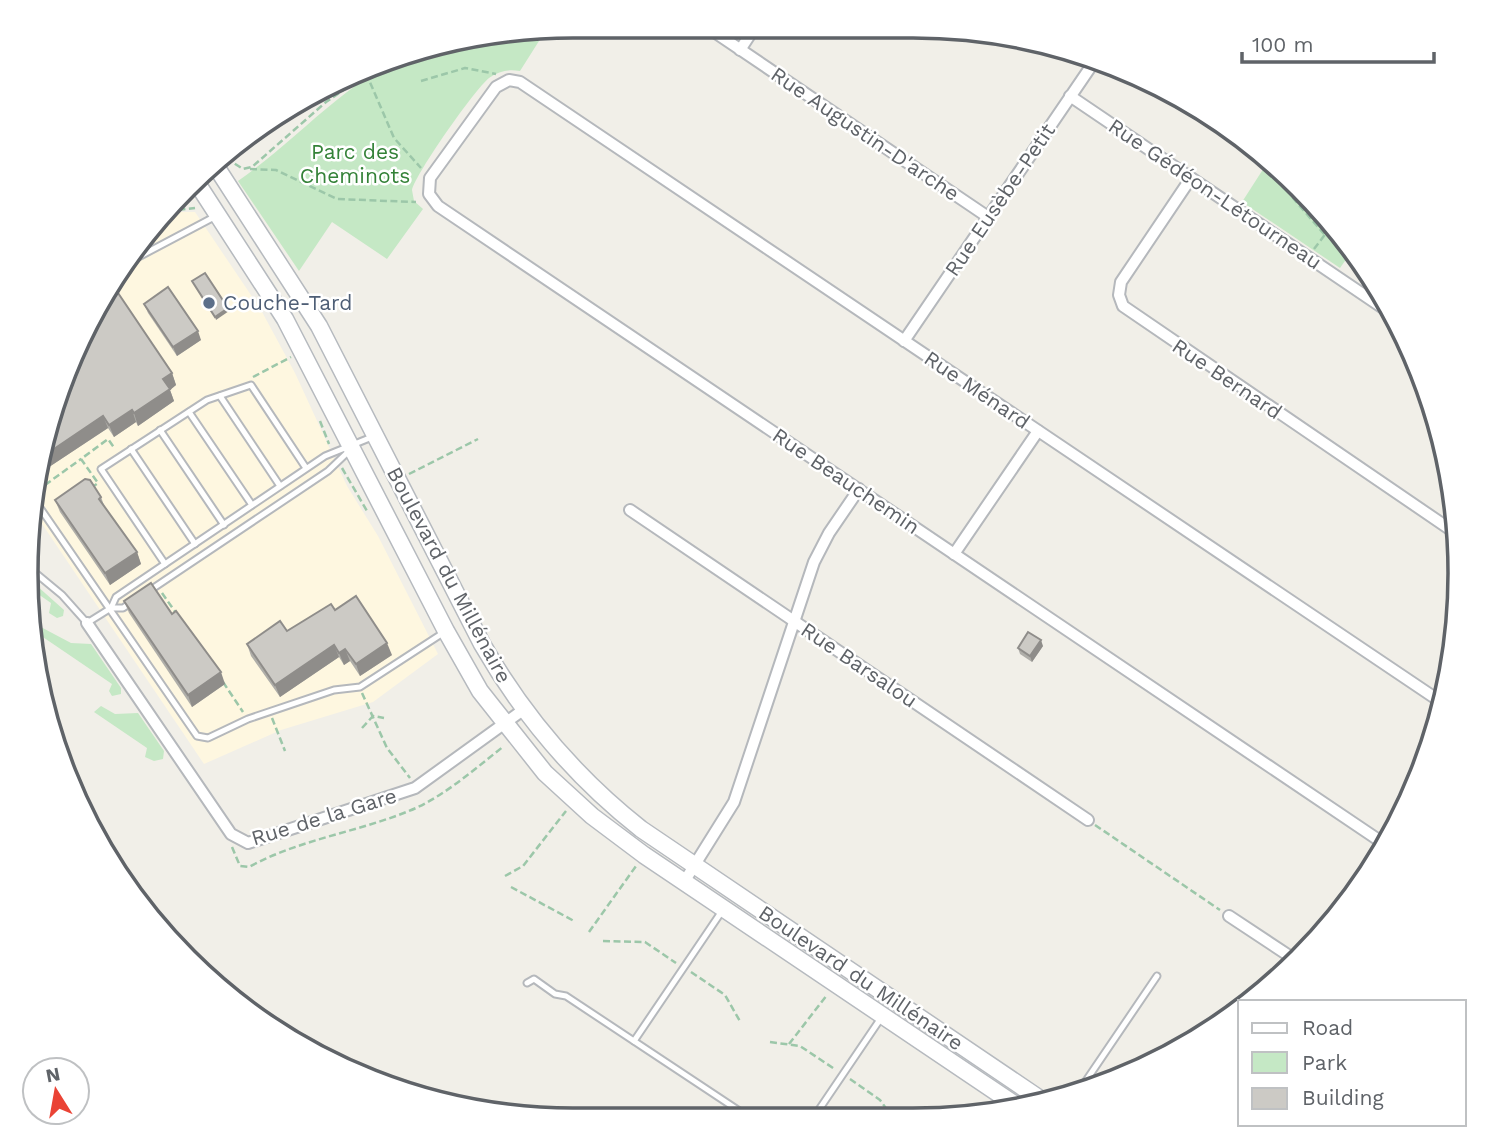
<svg xmlns="http://www.w3.org/2000/svg" width="1487" height="1147" font-family="'Work Sans',sans-serif">
<rect width="100%" height="100%" fill="#f1efe8"/>
<path fill="#fef7e0" d="M173,212H195L261,310L295,373L347,486L378,536L438,654L373,702L281,730L204,764L34,512L45,432L99,300L163,217Z"/>
<g fill="#c5e8c5">
<path d="M546,30L520,71C508,69 499,71 489,78C475,89 416,173 412,190L414,201L423,209L387,259L332,222L299,271L238,181C303,136 352,72 429,46C460,36 512,34 546,30Z"/>
<path d="M1269,160L1325,213L1352,251L1340,268L1242,202Z"/>
<path d="M27,577L64,610L63,616L57,618L49,613L51,603L28,587Z"/>
<path d="M37,625L71,643L91,644L121,688V694L112,696L109,691L112,684L34,631Z"/>
<path d="M101,706L115,714L138,713L164,751L163,759L154,761L145,757L147,748L94,712Z"/>
</g>
<g fill="none" stroke-linecap="round" stroke-linejoin="round">
<defs>
<g id="lane">
<path d="M129,262L216,216"/>
<path d="M220,396L280,486"/>
<path d="M189,412L252,505"/>
<path d="M160,430L224,525"/>
<path d="M131,449L195,544"/>
<path d="M36,502L197,736L208,738L248,719L334,690L360,687L443,633"/>
<path d="M165,564L101,469L207,400L251,385L306,468"/>
<path d="M27,566L62,595L87,623L111,608H123L132,602"/>
<path d="M149,591L328,471L350,450"/>
<path d="M111,608L116,597L325,456L372,437"/>
<path d="M527,983L534,979L555,994L566,996L747,1116"/>
<path d="M634,1041L722,911"/>
<path d="M1077,1094L1157,976"/>
<path d="M814,1117L881,1018"/>
</g>
<g id="street">
<path d="M707,27L988,217"/>
<path d="M939,27L950,28"/>
<path d="M740,50L755,27"/>
<path d="M1070,96L1395,316"/>
<path d="M1191,178L1121,282L1119,295L1123,306L1457,534"/>
<path d="M904,341L1096,59"/>
<path d="M630,510L1088,820"/>
<path d="M954,554L1038,431"/>
<path d="M87,623L231,834L248,843L415,788L523,710"/>
<path d="M1386,845L438,206L429,194L430,178L496,87L509,80L520,82L1444,704"/>
<path d="M684,882L734,802L814,562L829,533L859,489"/>
<path d="M1229,916L1297,961"/>
</g>
<g id="secondary">
<path d="M215,165L319,326L482,644C524,717 575,777 641,829L1043,1101"/>
<path d="M195,180L285,319L446,631L480,691L545,773L592,816L644,855L1017,1106"/>
</g>
</defs>
<use href="#lane" stroke="#b5b8bc" stroke-width="9"/>
<use href="#street" stroke="#b5b8bc" stroke-width="14"/>
<use href="#secondary" stroke="#b6babf" stroke-width="19"/>
<g stroke="#9cc7a9" stroke-width="2.5" stroke-dasharray="7 3.5" stroke-linecap="butt">
<path d="M366,73L394,138L421,168"/>
<path d="M421,81L465,68L496,74"/>
<path d="M226,158L243,169L252,167L326,102L372,70"/>
<path d="M250,169L276,170L337,199L416,202"/>
<path d="M1287,177L1293,198L1324,234"/>
<path d="M168,211L195,208"/>
<path d="M1314,249L1333,224"/>
<path d="M253,377L291,357"/>
<path d="M320,421L329,444"/>
<path d="M342,468L367,511"/>
<path d="M409,474L478,439"/>
<path d="M45,485L81,459"/>
<path d="M91,488L98,483L81,459L108,439L115,449"/>
<path d="M162,593L176,613"/>
<path d="M223,682L243,712"/>
<path d="M362,693L387,748L410,778"/>
<path d="M272,718L285,751"/>
<path d="M362,728L373,716L384,718"/>
<path d="M1095,825L1220,910"/>
<path d="M232,847L240,866L249,867C302,838 361,832 416,808C448,793 476,768 504,746"/>
<path d="M505,876L523,866L566,811"/>
<path d="M511,887L574,921"/>
<path d="M589,932L636,866"/>
<path d="M603,941L645,942L676,963"/>
<path d="M691,972L725,995L741,1023"/>
<path d="M770,1042L800,1046L836,1070"/>
<path d="M789,1044L827,995"/>
<path d="M850,1079L880,1100L893,1118"/>
</g>
<use href="#lane" stroke="#fff" stroke-width="5"/>
<use href="#street" stroke="#fff" stroke-width="10"/>
<use href="#secondary" stroke="#fff" stroke-width="16"/>
</g>
<g fill="#afaea9">
<path d="M144,304L201,340L177,356L148,313Z"/>
<path d="M172,373L176,385L170,390L174,401L138,426L136,422L114,437L108,428L46,469L41,461L45,432Z"/>
<path d="M101,497L105,508L137,552L141,564L110,585L60,512L55,500Z"/>
<path d="M124,601L172,614L225,684L192,707L129,613Z"/>
<path d="M287,631L392,655L360,676L350,661L344,665L339,657L280,697L251,656L247,644Z"/>
<path d="M1043,646L1032,662L1020,654L1018,648Z"/>
</g>
<g fill="#8f8d8a">
<path d="M228,308L229,311L216,320L215,317Z"/>
<path d="M198,331L201,340L177,356L173,347Z"/>
<path d="M172,373L176,385L170,390L174,401L138,426L134,413L163,379Z"/>
<path d="M132,410L136,422L114,437L109,425Z"/>
<path d="M103,416L108,428L46,469L42,457Z"/>
<path d="M137,552L141,564L110,585L105,573Z"/>
<path d="M1041,640L1043,646L1032,662L1030,656Z"/>
<path d="M387,643L392,655L360,676L356,664Z"/>
<path d="M334,645L339,657L280,697L275,685Z"/>
<path d="M345,649L350,661L344,665L339,653Z"/>
<path d="M221,672L225,684L192,707L188,695Z"/>
</g>
<g fill="#cccac5" stroke="#8f8d8a" stroke-width="2">
<path d="M205,273L228,308L215,317L192,281Z"/>
<path d="M112,284L172,373L163,379L170,389L134,413L132,410L109,425L103,416L42,457L45,432L99,300Z"/>
<path d="M168,287L198,331L173,347L144,304Z"/>
<path d="M85,479L90,480L101,497L99,499L137,552L105,573L55,500Z"/>
<path d="M151,583L172,614L176,611L221,672L188,695L124,601Z"/>
<path d="M356,596L387,643L356,664L345,649L339,653L334,645L275,685L247,644L280,621L287,631L331,604L335,610Z"/>
<path d="M1028,632L1041,640L1030,656L1018,648Z"/>
</g>
<circle fill="#5c6f8a" stroke="#fff" stroke-width="2.5" cx="209" cy="303" r="7"/>
<g text-anchor="middle" stroke-width="5" stroke-linejoin="round" paint-order="stroke">
<g font-size="21" fill="#5f6368" stroke="#fff">
<text transform="translate(865 134) rotate(34)" y="7">Rue Augustin-D'arche</text>
<text transform="translate(1215 194) rotate(34)" y="7">Rue Gédéon-Létourneau</text>
<text transform="translate(1000 200) rotate(-56)" y="7">Rue Eusèbe-Petit</text>
<text transform="translate(1227 379) rotate(34)" y="7">Rue Bernard</text>
<text transform="translate(977 390) rotate(34)" y="7">Rue Ménard</text>
<text transform="translate(846 481) rotate(34)" y="7">Rue Beauchemin</text>
<text transform="translate(449 575) rotate(62)" y="7">Boulevard du Millénaire</text>
<text transform="translate(859 665) rotate(34)" y="7">Rue Barsalou</text>
<text transform="translate(324 817) rotate(-17)" y="7">Rue de la Gare</text>
<text transform="translate(861 978) rotate(34)" y="7">Boulevard du Millénaire</text>
</g>
<g font-size="21" fill="#348238" stroke="#fff">
<text x="355" y="159">Parc des<tspan x="355" dy="24">Cheminots</tspan></text>
</g>
<g font-size="21" fill="#4e5e75" stroke="#fff" text-anchor="start">
<text x="223" y="310">Couche-Tard</text>
</g>
</g>
<path d="M0 0H1487V1147H0ZM573 38H913A535 535 0 0 1 1448 573V573A535 535 0 0 1 913 1108H573A535 535 0 0 1 38 573V573A535 535 0 0 1 573 38Z" fill="#fff" fill-rule="evenodd"/>
<path fill="none" stroke="#5f6368" stroke-width="3.5" d="M573 38H913A535 535 0 0 1 1448 573V573A535 535 0 0 1 913 1108H573A535 535 0 0 1 38 573V573A535 535 0 0 1 573 38Z"/>
<rect x="1238" y="1000" width="228" height="126" fill="#ffffff" stroke="#bfc1c3" stroke-width="2"/>
<rect x="1252" y="1023" width="35" height="10" fill="#ffffff" stroke="#bfc1c3" stroke-width="2"/>
<text x="1302" y="1035" font-size="21" fill="#5f6368">Road</text>
<rect x="1252" y="1052" width="35" height="21" fill="#c5e8c5" stroke="#bfc1c3" stroke-width="2"/>
<text x="1302" y="1070" font-size="21" fill="#5f6368">Park</text>
<rect x="1252" y="1088" width="35" height="21" fill="#cccac5" stroke="#bfc1c3" stroke-width="2"/>
<text x="1302" y="1105" font-size="21" fill="#5f6368">Building</text>
<g transform="translate(56 1091) rotate(349)"><circle r="33" fill="#ffffff" stroke="#bfc1c3" stroke-width="2"/>
<path d="M0-5L12 26L0 18L-12 26Z" fill="#ea4335"/>
<text y="-10" font-size="19" font-weight="bold" text-anchor="middle" fill="#5f6368">N</text>
</g>
<path d="M1242 52v10h192v-10" fill="none" stroke="#5f6368" stroke-width="3.5"/>
<text x="1252" y="52" font-size="21" fill="#5f6368" stroke="#ffffff" stroke-width="5" paint-order="stroke">100 m</text>
</svg>
